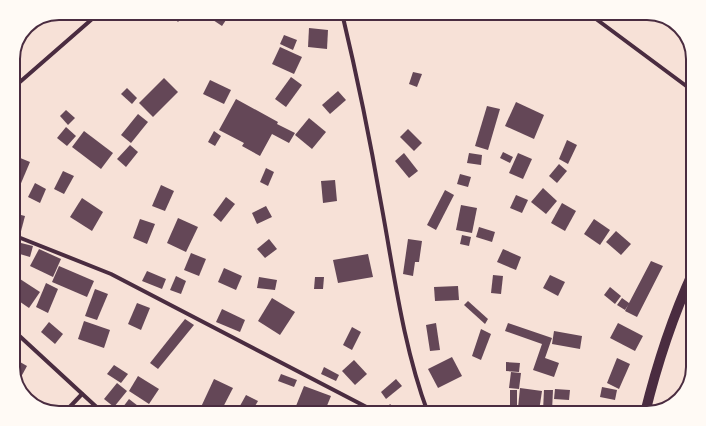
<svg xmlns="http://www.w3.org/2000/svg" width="706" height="426" font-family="'Fira Sans',sans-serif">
<rect width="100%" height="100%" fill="#f7e1d7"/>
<g fill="#644757">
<path d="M114,13H130L123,21Z"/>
<path d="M169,13H186L178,22Z"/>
<path d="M213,13L226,20L222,26L210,18Z"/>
<path d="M309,28L328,30L327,49L308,47Z"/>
<path d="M284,35L297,40L293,50L280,44Z"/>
<path d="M280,47L302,57L294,74L272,64Z"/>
<path d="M413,72L422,74L417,87L409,84Z"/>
<path d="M291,77L302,85L286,107L275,99Z"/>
<path d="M164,78L178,92L153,117L139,103Z"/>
<path d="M210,80L231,90L224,104L203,94Z"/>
<path d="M127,88L137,98L132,104L121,94Z"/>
<path d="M338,91L346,100L330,114L322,105Z"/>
<path d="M236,99L278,122L277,124L295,133L289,143L272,134L260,156L242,146L244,143L219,130Z"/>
<path d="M516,102L544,115L534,139L505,126Z"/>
<path d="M487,106L500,109L488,150L475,146Z"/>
<path d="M66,110L75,118L68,125L60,116Z"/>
<path d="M138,114L148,122L131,143L121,135Z"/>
<path d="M309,118L326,132L312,149L295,135Z"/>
<path d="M66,127L76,136L67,146L57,138Z"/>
<path d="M408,129L422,143L414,151L400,137Z"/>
<path d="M84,131L113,153L101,169L72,147Z"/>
<path d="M214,131L221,136L215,146L208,142Z"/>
<path d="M567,140L577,145L568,164L559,159Z"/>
<path d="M130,145L138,152L126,167L117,159Z"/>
<path d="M503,152L513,157L510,163L500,158Z"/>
<path d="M404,153L418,171L409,178L395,161Z"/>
<path d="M469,153L482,155L481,165L467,163Z"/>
<path d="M518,153L532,159L523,179L509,173Z"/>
<path d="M13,155L30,162L19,188L13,186Z"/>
<path d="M559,164L567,171L557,183L549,176Z"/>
<path d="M266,168L274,172L268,186L260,182Z"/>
<path d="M63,171L74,176L64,194L54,189Z"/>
<path d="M460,174L471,177L468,187L457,184Z"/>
<path d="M335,180L337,201L323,203L321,181Z"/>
<path d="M35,183L46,189L40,203L28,197Z"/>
<path d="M161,185L174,191L165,211L152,206Z"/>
<path d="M543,188L557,201L546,214L531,202Z"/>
<path d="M445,190L454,195L436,230L427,225Z"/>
<path d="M516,195L528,200L522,213L510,208Z"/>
<path d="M226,197L235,204L221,222L213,215Z"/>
<path d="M82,198L103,212L92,231L70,217Z"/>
<path d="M562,203L576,211L565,231L551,223Z"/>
<path d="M461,205L477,208L472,233L456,230Z"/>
<path d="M266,206L272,217L257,224L252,213Z"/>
<path d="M13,213L25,216L20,235L13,234Z"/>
<path d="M178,218L198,227L186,252L167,243Z"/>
<path d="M140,219L155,224L147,244L133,238Z"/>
<path d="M594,219L610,230L600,245L584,234Z"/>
<path d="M479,227L495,232L492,242L476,237Z"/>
<path d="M616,231L631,244L621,255L606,242Z"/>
<path d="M462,235L471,237L469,246L460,244Z"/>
<path d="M269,239L277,249L265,258L257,249Z"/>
<path d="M408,239L422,241L419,262H415L413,276L403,274Z"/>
<path d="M13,241L33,246L30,257L13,252Z"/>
<path d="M39,249L61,259L53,277L30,266Z"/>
<path d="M503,249L521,257L516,270L497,262Z"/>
<path d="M191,253L206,259L199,276L184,270Z"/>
<path d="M368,254L373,277L338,283L333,260Z"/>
<path d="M651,261L663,266L637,317L625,311L628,305L625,310L617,305L622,298L629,303Z"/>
<path d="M59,266L94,281L87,297L52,282Z"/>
<path d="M224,268L242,276L236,290L218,282Z"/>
<path d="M147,271L166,279L162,289L142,281Z"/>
<path d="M493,275L503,276L501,294L491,293Z"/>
<path d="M550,275L565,282L558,296L543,288Z"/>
<path d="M176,276L186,281L181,294L170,290Z"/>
<path d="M259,277L277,280L275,290L257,288Z"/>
<path d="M315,277H324L323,289H314Z"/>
<path d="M20,279L40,292L29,308L13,297V289Z"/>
<path d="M46,283L58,289L48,313L36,307Z"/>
<path d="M458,286L459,300L435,301L434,287Z"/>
<path d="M610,287L621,296L615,304L604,295Z"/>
<path d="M95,289L108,294L97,320L85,316Z"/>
<path d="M272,298L295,312L280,335L258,321Z"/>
<path d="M468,301L488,319L485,324L464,305Z"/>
<path d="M137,303L150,308L141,330L128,324Z"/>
<path d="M222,309L245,320L240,332L216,322Z"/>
<path d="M185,319L194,325L158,369L150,363Z"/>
<path d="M84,321L110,330L104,348L78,339Z"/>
<path d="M49,322L63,334L55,344L41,332Z"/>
<path d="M436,323L440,350L430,351L426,325Z"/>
<path d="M508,323L552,338L545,358L559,363L554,377L533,370L542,344L505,331Z"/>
<path d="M618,323L643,336L635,351L610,338Z"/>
<path d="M352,327L361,332L352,350L343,345Z"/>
<path d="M481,329L491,334L481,360L472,356Z"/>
<path d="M554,331L582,336L580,349L552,344Z"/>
<path d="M452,357L462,376L438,388L428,369Z"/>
<path d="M13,358L27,366L21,377L14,374Z"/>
<path d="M617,358L630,364L619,389L607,383Z"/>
<path d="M354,360L367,374L355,385L342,371Z"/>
<path d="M506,362L520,363L519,372L506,371Z"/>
<path d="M114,365L128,374L121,383L107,374Z"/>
<path d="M324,367L339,375L336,381L321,374Z"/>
<path d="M511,372L521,373L519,389L509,388Z"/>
<path d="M281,374L297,380L294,387L278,381Z"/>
<path d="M138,376L159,389L149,404L129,391Z"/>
<path d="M214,379L233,388L220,413H213L201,407Z"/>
<path d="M396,379L402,386L386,399L381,392Z"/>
<path d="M117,383L127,391L114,407L104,399Z"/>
<path d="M304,386L331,396L324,413H314L296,406Z"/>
<path d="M602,387L617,390L615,400L600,397Z"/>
<path d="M520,388L542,391L539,411L518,408Z"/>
<path d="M555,389L570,390L569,400L554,399Z"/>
<path d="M510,390H517V409L510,410Z"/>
<path d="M544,390H553L552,411H543Z"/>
<path d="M246,395L258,401L251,413H236Z"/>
<path d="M129,399L142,409L139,413H123L120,411Z"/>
<path d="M390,404L400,413H385L383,412Z"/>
<path d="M451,405L479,408L478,413H450Z"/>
</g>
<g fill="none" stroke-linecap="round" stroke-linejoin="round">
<g stroke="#4a2c40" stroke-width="4">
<path d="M342,13C357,76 370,139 381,203C394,273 403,346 428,413"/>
<path d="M588,13L693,91"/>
<path d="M13,88L99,13"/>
<path d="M13,235L111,274L378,413"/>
<path d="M13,330L103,413"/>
<path d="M64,413L82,394"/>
</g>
<path stroke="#4a2c40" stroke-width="10" d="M645,413C657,364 672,318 693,272"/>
</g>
<path d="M0 0H706V426H0ZM59 20H647A39 39 0 0 1 686 59V367A39 39 0 0 1 647 406H59A39 39 0 0 1 20 367V59A39 39 0 0 1 59 20Z" fill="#fffaf5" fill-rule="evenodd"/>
<path fill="none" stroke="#4a2c40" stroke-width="2" d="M59 20H647A39 39 0 0 1 686 59V367A39 39 0 0 1 647 406H59A39 39 0 0 1 20 367V59A39 39 0 0 1 59 20Z"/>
</svg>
